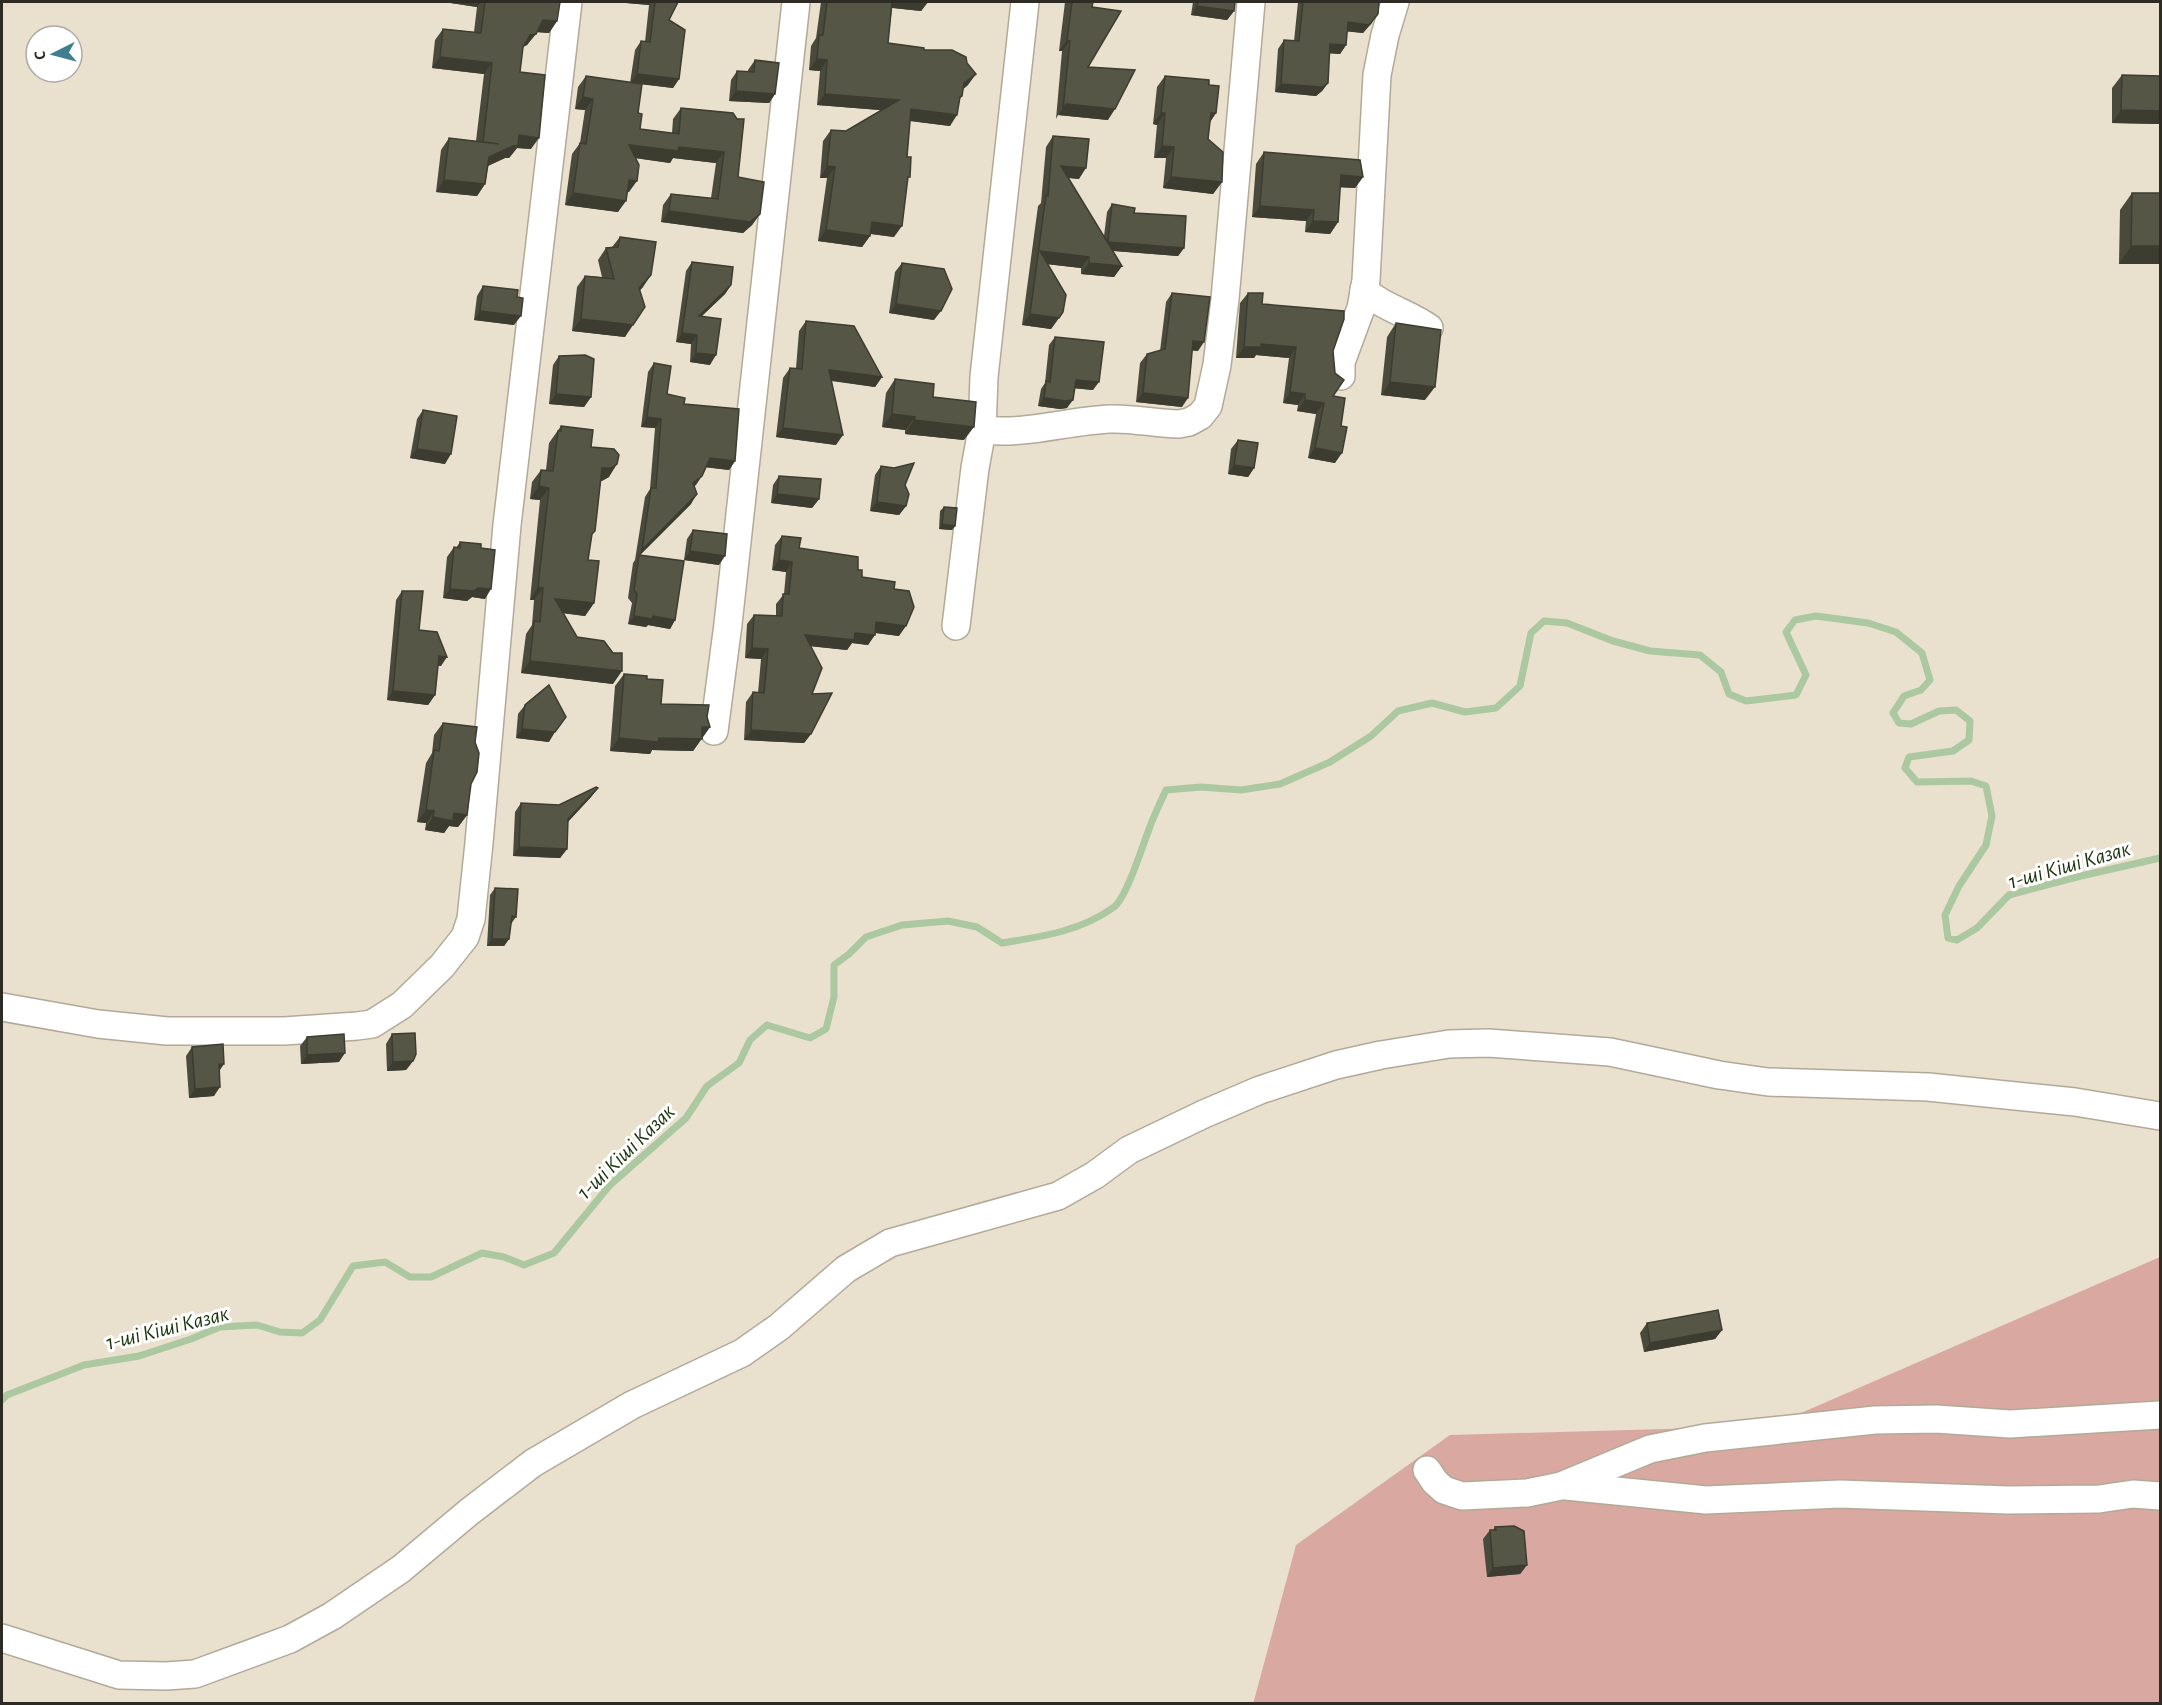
<svg xmlns="http://www.w3.org/2000/svg" width="2162" height="1705" font-family="'Alegreya Sans',sans-serif">
<rect width="100%" height="100%" fill="#eae0ce"/>
<path fill="#d9a8a1" d="M2160,1257V1703L1253,1704L1296,1545L1450,1435L1771,1426Z"/>
<g fill="none" stroke-linecap="round" stroke-linejoin="round">
<path stroke="#abc8a0" stroke-width="7" d="M2,1400L7,1395L84,1365L139,1356L191,1339L220,1327L257,1325L280,1332L302,1333L320,1320L353,1266L385,1262L410,1277H431L482,1253L504,1257L524,1265L554,1253L610,1185L686,1118L707,1086L739,1063L750,1040L767,1025L810,1038L826,1029L834,997V965L849,954L866,937L902,925L948,921L977,927L1002,943C1040,937 1082,931 1114,907C1128,896 1145,837 1153,819C1157,809 1162,799 1166,790L1201,787L1241,790L1280,784L1330,762L1371,736L1398,711L1432,703L1465,712L1496,708L1520,686L1531,633L1544,621L1567,623L1613,641L1650,651L1700,655L1721,672L1729,694L1746,701L1796,695L1806,675L1786,632L1795,620L1816,616L1868,623L1896,632L1922,653L1930,680L1921,690L1904,696L1893,713L1899,723L1911,724L1939,711L1956,710L1970,721L1969,740L1953,751L1909,757L1905,768L1917,782L1971,781L1986,786L1992,816L1986,845L1959,886L1945,915L1948,938L1957,940L1977,928L2009,895L2081,876L2160,858"/>
<defs>
<g id="street">
<path d="M1364,290C1385,309 1407,312 1429,328"/>
<path d="M1341,376V362L1361,308L1366,280L1377,75L1385,35L1395,2"/>
<path d="M982,430C1027,435 1066,421 1110,419C1134,418 1156,424 1179,424L1189,422L1200,416L1208,406L1217,365L1225,299L1251,2"/>
<path d="M956,626L975,468L982,430L984,377L1025,2"/>
<path d="M714,731L728,624L796,2"/>
<path d="M2,1007L98,1024L167,1031H284L357,1026L372,1024L402,1005L442,966L465,937L471,919L479,843L507,525L568,2"/>
<path d="M1427,1470L1435,1482L1444,1490L1462,1496L1527,1493L1561,1486L1650,1449L1705,1438L1875,1420L1936,1419L2010,1424L2160,1415"/>
<path d="M1566,1486L1706,1500L1840,1494L2008,1500L2099,1499L2133,1494L2160,1496"/>
<path d="M2,1638L119,1675L166,1676L195,1674L290,1639L332,1616L401,1569L469,1512L533,1463L632,1405L742,1353L779,1327L846,1269L890,1243L1058,1196L1095,1175L1129,1150L1204,1114L1260,1090L1336,1065L1381,1055L1449,1044L1488,1043L1610,1052L1719,1075L1768,1082L1928,1087L2075,1102L2160,1116"/>
</g>
</defs>
<use href="#street" stroke="#b2a998" stroke-width="30"/>
<use href="#street" stroke="#fff" stroke-width="27"/>
</g>
<g fill="#494a3c">
<path d="M444,2H560L557,21L549,33L537,32L527,45L523,47L520,72L531,149L517,148L509,158H505L488,166L485,184L477,196L436,192L441,150L449,138L476,141L484,74L432,68L435,40L443,29L474,32L477,7Z"/>
<path d="M626,2H678L669,20L679,79L673,88L642,84L638,113L640,129L672,133L673,119L681,108L733,113L738,177L760,214L752,225L743,233L661,222L663,205L671,194L711,198L716,163L673,158L670,163L635,158L629,192H628L618,212L565,205L572,154L580,143L585,110L575,109L578,87L586,76L630,83L635,50L641,41L645,42L649,5L626,3Z"/>
<path d="M821,2H928L921,11L892,8L888,43L924,50L968,85L963,89L962,96L959,100L950,126L910,121L907,157V181L894,237L871,234L870,236L862,247L818,241L827,178H820L823,141L831,130L846,131L881,110L817,105L820,71L809,70L811,46L816,38Z"/>
<path d="M1065,2H1093L1088,67L1108,120L1058,115L1056,119L1062,51H1059Z"/>
<path d="M1193,2H1235L1234,11L1227,20L1191,15Z"/>
<path d="M1298,2H1379L1372,23L1363,33L1347,31L1346,45L1340,54L1329,53L1328,83L1322,91L1316,96L1275,92L1278,49L1284,40L1294,41Z"/>
<path d="M755,60L775,94L769,103L729,101L731,80L737,71L748,72V70Z"/>
<path d="M2122,75L2160,76V124L2112,123V88Z"/>
<path d="M1165,76L1209,85L1216,113L1210,122L1208,139L1222,182L1213,194L1163,188L1166,158H1154L1157,125L1153,124L1157,87Z"/>
<path d="M1053,136L1079,179L1068,178L1104,236L1107,212L1112,204L1134,213L1184,248L1178,256L1113,251L1122,266L1114,277L1081,274V268L1047,264L1063,312L1051,329L1022,325L1038,206L1041,203L1046,147Z"/>
<path d="M1264,152L1363,177L1355,188L1340,187L1338,222L1330,234L1305,232L1306,221L1252,217L1256,164Z"/>
<path d="M2132,193H2160V264H2119L2120,210Z"/>
<path d="M620,237L643,287L640,290L625,337L572,331L577,287L585,276L602,277L598,260L606,248L612,247Z"/>
<path d="M692,262L731,285L725,294L701,317L710,365L690,362L691,344L676,342L686,271Z"/>
<path d="M902,263L934,320L889,313L895,272Z"/>
<path d="M483,286L517,297L514,325L474,320L477,296Z"/>
<path d="M1172,293L1198,351L1192,350L1182,407L1136,402L1140,363L1147,354L1160,351L1166,302Z"/>
<path d="M1248,293L1262,304L1333,351L1335,463L1308,458L1316,414L1297,411L1298,405L1283,403L1289,358L1256,355L1254,358H1236L1240,303Z"/>
<path d="M806,321L882,377L875,387L831,381L836,445L776,437L783,378L790,368H796L799,331Z"/>
<path d="M1396,323L1425,400L1381,395L1387,337Z"/>
<path d="M1055,337L1093,390L1075,388L1067,408L1060,409L1038,406L1041,389L1045,383L1049,345Z"/>
<path d="M559,356L591,397L584,407L549,404L553,365Z"/>
<path d="M654,363L667,394L684,404L735,461L729,470L706,467L694,486L691,504L640,555L675,620L670,629L648,625L646,627L628,624L632,603L628,598L633,563L635,560L645,497L650,489L655,428L641,427L648,372Z"/>
<path d="M895,379L933,397L964,440L905,434V430L882,427L886,393Z"/>
<path d="M423,410L445,464L410,458L417,419Z"/>
<path d="M561,426L591,447L609,477L601,481L588,560L594,603L585,616L563,613L577,637L613,684L521,673L526,634L532,625L534,600H530L540,500L530,499L532,482L541,470H546L549,443Z"/>
<path d="M1238,440L1254,468L1248,477L1228,474L1231,449Z"/>
<path d="M881,466L894,468L905,485L906,506L899,515L870,511L875,475Z"/>
<path d="M779,476L819,499L812,508L771,503L773,485Z"/>
<path d="M944,507L955,526L952,530L939,529L940,511Z"/>
<path d="M693,530L719,565L684,560L687,539Z"/>
<path d="M782,536L799,548L858,570L862,577L894,589L899,636L875,633L868,645L852,643L847,650L811,646L812,694L811,734L804,743L744,740L746,702L753,692L758,693L761,659L745,658L747,624L754,615L776,616V604L784,594L786,572L772,570L775,545Z"/>
<path d="M460,542L481,548L485,599L472,597L467,601L443,598L447,557L454,547L456,548Z"/>
<path d="M402,591L419,630L441,666L438,665L435,695L428,705L387,700L396,600Z"/>
<path d="M624,674L647,679L661,704L707,717L710,727L693,751L652,750L650,754L610,751L615,686Z"/>
<path d="M525,705L549,742L516,738L518,714Z"/>
<path d="M443,723L471,784L467,815L458,827L449,826L444,833L425,830L426,823L417,822L426,763L432,753L434,735Z"/>
<path d="M598,788L591,797L568,822L567,849L560,858L513,856L515,812L521,803L559,805Z"/>
<path d="M495,888L516,917L511,924L509,939L504,946H487L490,895Z"/>
<path d="M392,1034L413,1061L406,1070L387,1071L386,1044Z"/>
<path d="M307,1037L339,1062L301,1064L300,1046Z"/>
<path d="M192,1047L219,1071L214,1096L189,1098L186,1056Z"/>
<path d="M1647,1323L1722,1330L1715,1339L1644,1352L1640,1333Z"/>
<path d="M1495,1527L1527,1565L1520,1574L1487,1577L1483,1539L1490,1530H1493Z"/>
</g>
<g fill="#3c3c31">
<path d="M444,2H481L477,7Z"/>
<path d="M627,2H651L649,5L626,3Z"/>
<path d="M889,2H928L921,11L885,7Z"/>
<path d="M1197,6L1234,11L1227,20L1191,15Z"/>
<path d="M1378,14L1363,33L1342,31L1348,22Z"/>
<path d="M543,20L557,21L549,33L535,32Z"/>
<path d="M536,34L527,45L522,47L530,35Z"/>
<path d="M1067,40L1070,41L1062,51H1059Z"/>
<path d="M1330,44L1346,45L1340,54L1324,53Z"/>
<path d="M440,57L492,63L484,74L432,68Z"/>
<path d="M817,59L827,60L820,71L809,70Z"/>
<path d="M637,74L679,79L673,88L630,83Z"/>
<path d="M976,74L968,85L956,95L964,83Z"/>
<path d="M1328,83L1322,91L1316,96L1275,92L1281,84Z"/>
<path d="M736,91L775,94L769,103L729,101Z"/>
<path d="M825,94L899,100L891,111L817,105Z"/>
<path d="M583,97L593,99L585,110L575,109Z"/>
<path d="M1066,104L1115,109L1108,120L1058,115Z"/>
<path d="M911,109L957,115L950,126L903,120Z"/>
<path d="M2121,110L2160,111V124L2112,123Z"/>
<path d="M1161,113H1165L1157,125L1153,124Z"/>
<path d="M1211,113H1216L1208,125Z"/>
<path d="M519,135L539,138L531,149L517,148L509,158H505L481,169L489,157Z"/>
<path d="M629,145L679,147L724,152L716,163L673,158L670,163L621,156Z"/>
<path d="M1162,146L1174,147L1166,158H1154Z"/>
<path d="M827,166L835,167L827,178H820Z"/>
<path d="M1061,166L1086,168L1079,179L1053,176Z"/>
<path d="M1341,175L1363,177L1355,188L1333,187Z"/>
<path d="M1171,177L1222,182L1213,194L1163,188Z"/>
<path d="M444,180L485,184L477,196L436,192Z"/>
<path d="M629,180L637,181L629,192L621,191Z"/>
<path d="M573,193L626,201L618,212L565,205Z"/>
<path d="M1260,206L1314,210L1306,221L1252,217Z"/>
<path d="M669,211L760,214L752,225L743,233L661,222Z"/>
<path d="M1313,221L1338,222L1330,234L1305,232Z"/>
<path d="M872,222L902,226L894,237L864,233Z"/>
<path d="M826,230L870,236L862,247L818,241Z"/>
<path d="M1108,242L1184,248L1178,256L1102,250Z"/>
<path d="M2131,246H2160V264H2119Z"/>
<path d="M1040,251L1089,257L1081,268L1037,263Z"/>
<path d="M1089,263L1122,266L1114,277L1081,274Z"/>
<path d="M651,275L643,287L631,300L639,288Z"/>
<path d="M731,285L725,294L692,325L699,316Z"/>
<path d="M896,304L941,311L934,320L889,313Z"/>
<path d="M480,311L521,316L514,325L474,320Z"/>
<path d="M1030,314L1059,318L1051,329L1022,325Z"/>
<path d="M581,319L633,325L625,337L572,331Z"/>
<path d="M682,333L697,335L691,344L676,342Z"/>
<path d="M1193,341L1204,342L1198,351L1187,350Z"/>
<path d="M1261,344L1296,347L1289,358L1256,355L1254,358H1236L1244,347Z"/>
<path d="M696,353L716,355L710,365L690,362Z"/>
<path d="M829,370L882,377L875,387L822,379Z"/>
<path d="M1076,380L1099,382L1093,390L1070,388Z"/>
<path d="M1390,382L1435,387L1425,400L1381,395Z"/>
<path d="M1290,392L1305,394L1298,405L1283,403Z"/>
<path d="M1143,393L1188,398L1182,407L1136,402Z"/>
<path d="M556,394L591,397L584,407L549,404Z"/>
<path d="M1044,398L1073,400L1067,408L1060,409L1038,406Z"/>
<path d="M1305,400L1324,403L1316,414L1297,411Z"/>
<path d="M892,414L915,417L905,430L882,427Z"/>
<path d="M647,417L661,419L655,428L641,427Z"/>
<path d="M914,420L974,427L964,440L905,434Z"/>
<path d="M783,428L843,435L836,445L776,437Z"/>
<path d="M1315,448L1342,453L1335,463L1308,458Z"/>
<path d="M417,449L451,454L445,464L410,458Z"/>
<path d="M710,458L735,461L729,470L703,467Z"/>
<path d="M617,464L609,477L602,481L594,480L602,468Z"/>
<path d="M1234,465L1254,468L1248,477L1228,474Z"/>
<path d="M702,476L696,485L686,492L693,483Z"/>
<path d="M539,486L549,488L540,500L530,499Z"/>
<path d="M697,494L691,504L639,556L642,550Z"/>
<path d="M777,494L819,499L812,508L771,503Z"/>
<path d="M877,502L906,506L899,515L870,511Z"/>
<path d="M942,524L955,526L952,530L939,529Z"/>
<path d="M690,551L725,556L719,565L684,560Z"/>
<path d="M779,560L792,562L786,572L772,570Z"/>
<path d="M538,587L543,588L534,600H530Z"/>
<path d="M478,588L491,589L485,599L472,597L467,601L443,598L450,589Z"/>
<path d="M555,599L594,603L585,616L546,611Z"/>
<path d="M634,616H653L675,620L670,629L648,625L646,627L628,624Z"/>
<path d="M876,622L906,626L899,636L869,632Z"/>
<path d="M855,633L875,635L868,645L852,643L847,650L798,645L805,635Z"/>
<path d="M752,648L768,649L761,659L745,658Z"/>
<path d="M439,656L447,657L441,666L432,665Z"/>
<path d="M530,661L622,671L613,684L521,673Z"/>
<path d="M393,691L435,695L428,705L387,700Z"/>
<path d="M702,727H710L693,751L652,750L650,754L610,751L619,738H659Z"/>
<path d="M522,729L555,732L549,742L516,738Z"/>
<path d="M751,730L811,734L804,743L744,740Z"/>
<path d="M598,788L591,797L561,829L568,819Z"/>
<path d="M426,810L434,811L426,823L417,822Z"/>
<path d="M454,813L467,815L458,827L449,826L444,833L425,830L433,817Z"/>
<path d="M519,847L567,849L560,858L513,856Z"/>
<path d="M492,939H509L504,946H487Z"/>
<path d="M345,1053L339,1062L301,1064L307,1055Z"/>
<path d="M413,1061L406,1070L387,1071L393,1062Z"/>
<path d="M219,1064H224L218,1073Z"/>
<path d="M220,1087L214,1096L189,1098L195,1089Z"/>
<path d="M1722,1330L1715,1339L1644,1352L1650,1343Z"/>
<path d="M1527,1565L1520,1574L1487,1577L1493,1568Z"/>
</g>
<g fill="#555646" stroke="#3c3c31" stroke-width="1.5">
<path d="M485,2H560L557,21L543,20L536,34L530,35L523,47L520,72L545,75L539,138L519,135L518,146H513L489,157L485,184L444,180L449,138L499,144L483,142L492,63L440,57L443,29L481,33Z"/>
<path d="M655,2H678L669,20L685,30L679,79L637,74L641,41L650,42Z"/>
<path d="M827,2H892L888,43L924,48V50H952L966,57L967,63L976,74L964,83L962,96L960,97L957,115L911,109L907,157H911L910,177H908L902,226L872,222L870,236L826,230L835,167L827,166L831,130L846,131L899,100L825,94L827,60L817,59L819,35H823Z"/>
<path d="M1072,2H1093L1092,7L1121,11L1088,67L1135,70L1115,109L1066,104L1063,108L1070,41L1067,40Z"/>
<path d="M1198,2H1235L1234,11L1197,6Z"/>
<path d="M1303,2H1379L1378,14L1369,25L1348,22L1346,45L1330,44L1328,83L1322,87L1281,84L1284,40L1299,41Z"/>
<path d="M755,60L779,63L775,94L736,91L737,71L754,72Z"/>
<path d="M2122,75L2160,76V111L2121,110Z"/>
<path d="M586,76L642,84L638,113L642,114L640,129L679,134L681,108L733,113L737,119H744L738,177L764,182L760,214L750,222L669,211L671,194L718,199L724,152L679,147L678,151L629,145L639,165L637,181L629,180L626,201L573,193L580,143L586,144L593,99L583,97Z"/>
<path d="M1165,76L1209,80V85L1219,86L1216,113H1211L1208,139L1223,152L1222,182L1171,177L1174,147L1162,146L1165,113H1161Z"/>
<path d="M1053,136L1089,139L1086,168L1061,166L1122,266L1089,263V257L1040,251L1066,295L1063,312L1059,318L1030,314L1046,195L1048,196Z"/>
<path d="M1264,152L1360,160L1363,177L1341,175L1338,222L1313,221L1314,210L1260,206Z"/>
<path d="M2132,193H2160V246H2131Z"/>
<path d="M1112,204L1135,208L1134,213L1186,216L1184,248L1108,242Z"/>
<path d="M620,237L656,242L651,275L639,288L645,307L633,325L581,319L585,276L614,279L606,248L618,247Z"/>
<path d="M692,262L733,267L731,285L699,316L721,319L716,355L696,353L697,335L682,333Z"/>
<path d="M902,263L944,269L952,289L941,311L896,304Z"/>
<path d="M483,286L518,290L517,297L523,298L521,316L480,311Z"/>
<path d="M1172,293L1210,297L1204,342L1193,341L1188,398L1143,393L1147,354L1165,349Z"/>
<path d="M1248,293H1263L1262,304L1344,311V319L1333,351L1335,373L1344,380L1333,396L1345,398L1341,426L1347,427L1342,453L1315,448L1324,403L1305,400V394L1290,392L1296,347L1261,344V347H1244Z"/>
<path d="M806,321L854,326L882,377L829,370L843,435L783,428L790,368L802,369Z"/>
<path d="M1396,323L1441,330L1435,387L1390,382Z"/>
<path d="M1055,337L1104,342L1099,382L1076,380L1073,400L1066,401L1044,398L1046,381L1050,382Z"/>
<path d="M585,355L594,359L591,397L556,394L559,356Z"/>
<path d="M654,363L671,366L667,394L685,398L684,404L739,409L735,461L710,458L702,476L693,483L697,494L642,550L651,488H656L661,419L647,417Z"/>
<path d="M895,379L934,384L933,397L976,402L974,427L914,420L915,417L892,414Z"/>
<path d="M423,410L457,416L451,454L417,449Z"/>
<path d="M561,426L593,430L591,447L614,449L619,455L617,464L611,468H602L595,531L592,534L588,560L599,561L594,603L555,599L577,637L604,641L613,653H622V671L530,661L534,621L540,622L543,588L538,587L549,488L539,486L541,470L553,471L558,431H561Z"/>
<path d="M1238,440L1258,443L1254,468L1234,465Z"/>
<path d="M914,463L905,485L909,494L906,506L877,502L881,466L894,468Z"/>
<path d="M779,476L821,479L819,499L777,494Z"/>
<path d="M944,507L957,508L955,526L942,524Z"/>
<path d="M693,530L727,534L725,556L690,551Z"/>
<path d="M782,536L801,538L799,548L858,557V570H862V577L895,582L894,589L909,591L914,607L906,626L876,622L875,635L855,633L854,640L805,635L822,668L812,694L832,693L811,734L751,730L753,692L764,693L768,649L752,648L754,615L782,616L783,594H789L792,562L779,560Z"/>
<path d="M460,542L481,544V548L495,550L491,589L478,588L474,591L450,589L454,547L460,548Z"/>
<path d="M639,555L684,561L675,620L653,616L652,619L634,616L637,594L634,590Z"/>
<path d="M402,591H423L419,630L437,632L447,657L439,656L435,695L393,691Z"/>
<path d="M624,674L647,676V679L663,680L661,704L709,705L707,717L710,727H702V739L659,738L658,742L619,738Z"/>
<path d="M549,685L566,717L555,732L522,729L525,705Z"/>
<path d="M443,723L477,727L475,742L479,753L477,772L471,784L467,815L454,813L453,821L433,817L434,811L426,810L434,750L439,751Z"/>
<path d="M596,787L598,788L568,819L567,849L519,847L521,803L559,805Z"/>
<path d="M495,888L518,889L516,917L512,916L509,939H492Z"/>
<path d="M415,1033L416,1054L413,1061L393,1062L392,1034Z"/>
<path d="M344,1034L345,1053L307,1055V1037Z"/>
<path d="M223,1044L224,1064H219L220,1087L195,1089L192,1047Z"/>
<path d="M1718,1310L1722,1330L1650,1343L1647,1323Z"/>
<path d="M1514,1526L1524,1531L1527,1565L1493,1568L1490,1530H1496L1495,1527Z"/>
</g>
<g text-anchor="middle" stroke-width="6" stroke-linejoin="round" paint-order="stroke">
<g font-size="22" font-style="italic" fill="#183309" stroke="#fff">
<text transform="translate(2069 864) rotate(-16)" y="8">1-ші Кіші Казак</text>
<text transform="translate(625 1151) rotate(-44)" y="8">1-ші Кіші Казак</text>
<text transform="translate(167 1327) rotate(-14)" y="8">1-ші Кіші Казак</text>
</g>
</g>
<rect width="2162" height="1705" fill="none" stroke="#2e2a24" stroke-width="6"/>
<g transform="translate(54 54) rotate(264)"><circle r="28" fill="#ffffff" stroke="#abaaa7" stroke-width="1.5"/>
<path d="M0-4.5L10 22L0 15L-10 22Z" fill="#3d7f91"/>
<text y="-9" font-size="16" font-weight="bold" text-anchor="middle" fill="#2e2a24">С</text>
</g>
</svg>
